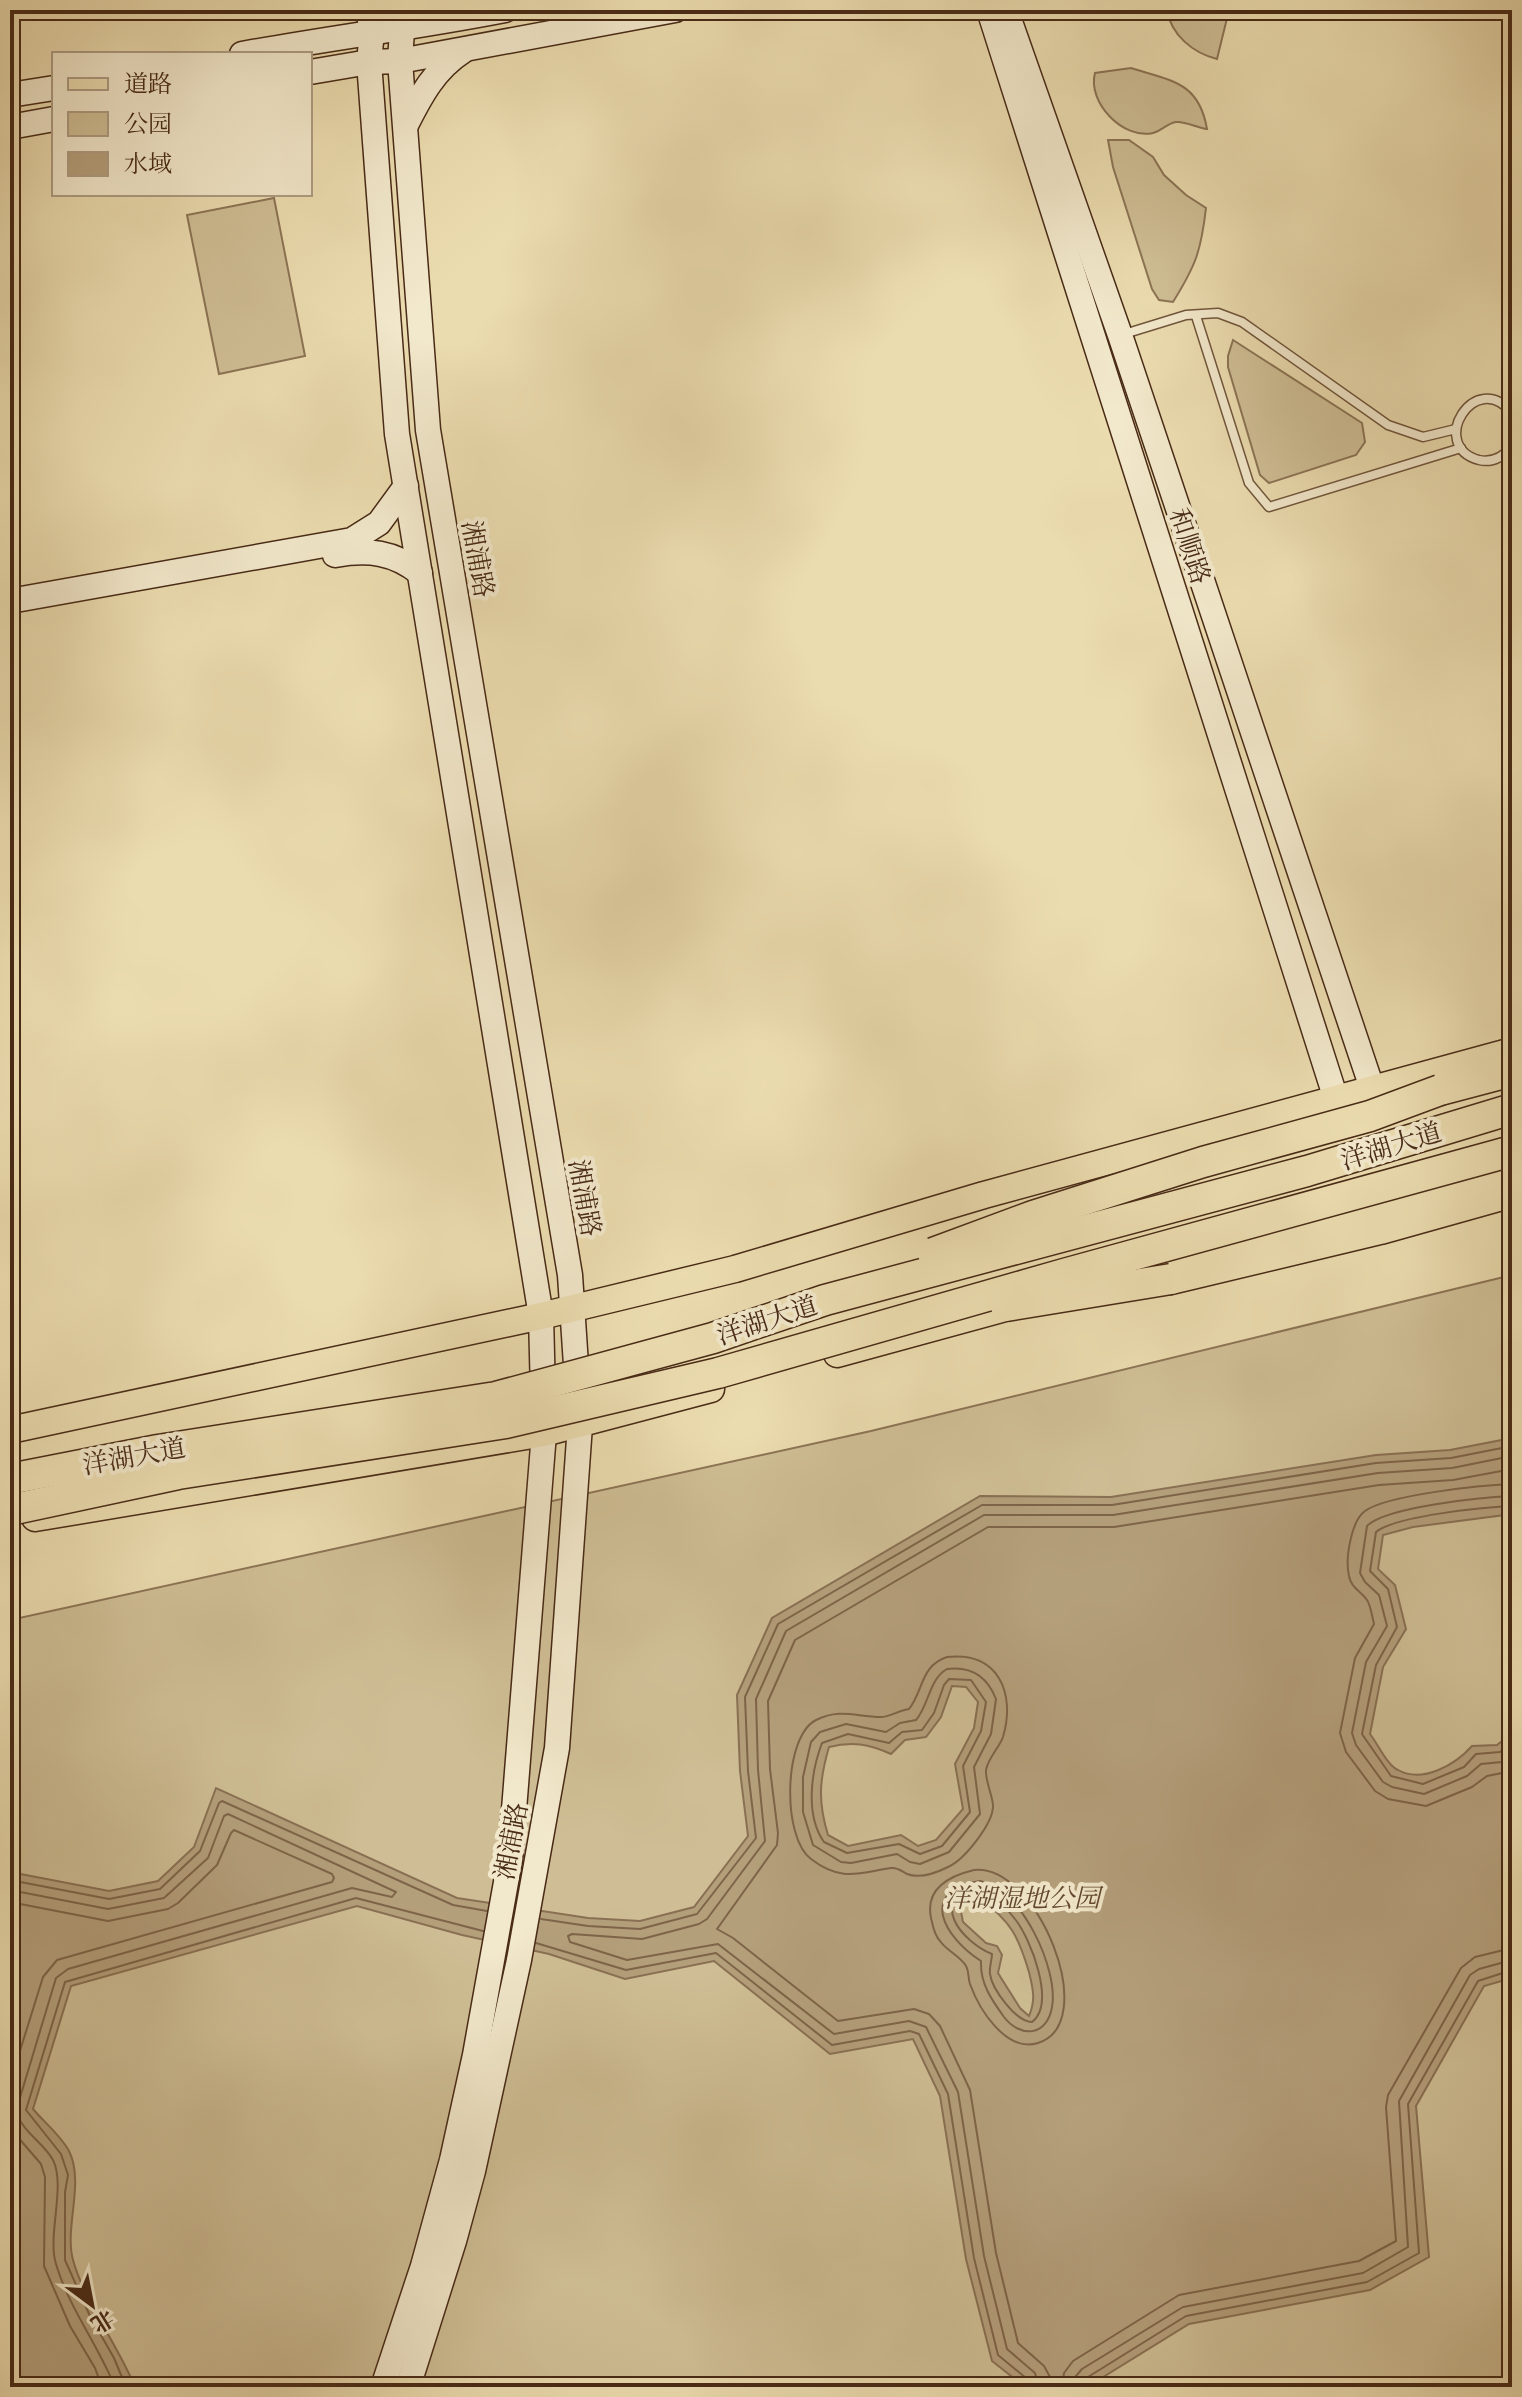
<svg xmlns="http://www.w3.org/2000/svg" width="1522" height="2397" font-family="'Gentium Book Plus','Noto Serif SC',serif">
<rect width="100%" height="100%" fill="#ebdcaf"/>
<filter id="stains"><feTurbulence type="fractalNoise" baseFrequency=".0025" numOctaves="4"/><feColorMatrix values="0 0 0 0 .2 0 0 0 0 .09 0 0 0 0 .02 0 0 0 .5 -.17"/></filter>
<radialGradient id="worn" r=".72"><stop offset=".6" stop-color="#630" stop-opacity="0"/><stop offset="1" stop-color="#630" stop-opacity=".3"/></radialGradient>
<g fill="#cfbe95" stroke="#8c7456" stroke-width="2">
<path d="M1167,10H1229L1217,59C1193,53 1171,35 1167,10Z"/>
<path d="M1131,68C1172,81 1199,82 1207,129C1198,128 1185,121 1176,122C1168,123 1161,131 1153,133C1123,140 1087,102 1095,73Z"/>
<path d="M1108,140H1129L1153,157L1164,175L1186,195L1206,208C1201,251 1196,265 1173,302L1159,300L1152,289L1113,167Z"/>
<path d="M274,198L305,356L219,374L187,215Z"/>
<path d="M1233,340L1362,423L1365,442L1356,455L1269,483L1260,475L1228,367V356Z"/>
<path d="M1512,1275V2387H10V1620L871,1431Z"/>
</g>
<path fill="#b49f7b" stroke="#897053" stroke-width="2" fill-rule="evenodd" d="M1512,1438V1514L1413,1527L1383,1535L1378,1569L1395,1585L1406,1629L1383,1667L1370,1734C1378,1744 1387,1765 1398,1770C1423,1784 1456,1764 1472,1746L1497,1745L1512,1733V1978L1484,1986L1416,2106L1429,2257L1370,2290L1189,2324L1087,2387H1025L992,2361L966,2259L940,2096L913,2039L830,2054L714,1961L625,1979L549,1954L462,1935L357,1906L71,1986L33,2109C44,2122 61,2136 69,2151C85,2183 64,2227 73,2260C85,2303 118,2345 135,2387H10V1872L109,1891L158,1881L194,1847L216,1788L457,1898L588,1918L640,1921L694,1907L748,1836L740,1771L737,1695L772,1618L980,1496L1111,1497L1376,1455L1450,1450ZM952,1686L966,1687L978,1702L974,1728L955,1764L963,1809L936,1840L918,1846L901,1835L848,1846L828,1835C818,1802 819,1781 829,1747C852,1741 869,1744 891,1754L905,1740L926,1737L941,1717ZM981,1899C1012,1923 1018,1936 1029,1972C1033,1989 1036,2000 1029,2016L1020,2008L998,1973L1002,1955L997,1946L986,1943L963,1922L960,1907Z"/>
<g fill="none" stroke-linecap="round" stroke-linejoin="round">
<g stroke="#7e6448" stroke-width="2">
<path d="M1512,1484C1482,1485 1387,1495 1365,1511C1351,1521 1345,1559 1349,1576C1351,1588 1361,1591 1367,1600C1371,1606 1372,1617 1374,1624L1355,1658L1340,1733L1346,1752L1375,1791L1388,1799L1426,1806L1472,1787L1487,1776L1512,1771"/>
<path d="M1512,1496C1484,1497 1385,1507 1367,1526L1360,1573L1365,1582L1379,1595L1387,1626L1366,1662L1352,1733L1356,1745L1383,1782L1392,1787L1424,1794L1467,1776L1481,1764L1502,1762L1512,1755"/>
<path d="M1512,1506C1485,1507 1395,1516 1376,1532L1370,1571L1388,1589L1397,1627L1376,1665L1362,1734L1391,1776L1423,1784L1464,1767L1476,1754L1500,1752L1512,1742"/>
<path d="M947,1657C998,1651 1016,1693 1003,1737C999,1748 988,1758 986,1770C985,1780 992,1794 993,1805C994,1823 964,1860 948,1867C936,1873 920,1879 907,1874C901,1871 898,1867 891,1868C858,1873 841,1882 811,1859C782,1838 783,1737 816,1720C841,1708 856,1717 881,1717C889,1717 900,1710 909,1709C924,1690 920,1666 947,1657Z"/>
<path d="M947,1669C971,1666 987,1676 996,1699L991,1734L974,1767L980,1814L949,1852L920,1864L910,1862L897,1854L851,1863L841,1862L813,1845L803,1812V1777L811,1742L820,1732L846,1724L886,1732L900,1723L916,1720C929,1705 929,1679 947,1669Z"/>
<path d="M949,1679L971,1680L986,1702L981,1731L963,1766L970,1812L942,1846L920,1854L899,1844L847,1853L824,1842C805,1815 811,1772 822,1743L848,1734L889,1743L902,1732L922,1730L934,1713L944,1685Z"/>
<path d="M974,1870C1037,1863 1102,2023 1038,2043C1006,2053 979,2009 970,1984C968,1978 969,1971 966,1966C960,1956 947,1951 940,1941C934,1935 933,1926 931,1918C925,1889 949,1876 974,1870Z"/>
<path d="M10,1880L109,1899L160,1889L200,1851L219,1803L222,1801L453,1905L487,1911"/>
<path d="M980,1881C1021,1887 1059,1970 1052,2007C1047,2037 1020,2038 1004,2017C991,1999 980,1983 981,1961C944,1937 917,1891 980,1881Z"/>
<path d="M10,1890L108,1909L164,1898L208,1858L224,1816L228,1814L396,1892L392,1897L352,1888L68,1969L56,1978L16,2111C22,2132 43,2142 53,2160C66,2186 47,2236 56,2264C69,2308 98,2345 115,2387"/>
<path d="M982,1891C994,1898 1007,1908 1015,1919C1031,1939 1056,2004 1032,2022C1016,2022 992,1989 990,1974C989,1967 992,1960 992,1954C962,1942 925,1897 982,1891Z"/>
<path d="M10,1902L108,1921L168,1909L178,1903L217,1865L231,1833L234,1830L332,1874L334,1878L332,1882L57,1960L43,1977L10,2083"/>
<path d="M541,1919L588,1926L640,1929L697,1914L756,1838L748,1771L745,1697L778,1624L982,1505H1112L1376,1463L1451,1458L1512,1446"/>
<path d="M536,1943L626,1970L716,1953L832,2045L910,2031L919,2034L948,2094L974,2258L998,2355L1026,2378L1029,2387"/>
<path d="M10,2128L41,2164L45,2177L44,2266L70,2326L95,2368L102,2387"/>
<path d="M126,2387L114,2358L90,2316L65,2260V2192L68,2175L61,2154L26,2110L65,1982L356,1898L483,1931"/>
<path d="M1039,2387L1035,2373L1007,2349L984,2256L958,2092L926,2027L909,2021L834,2034L718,1944L627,1960L570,1942L568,1936L572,1934L642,1939L699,1924L707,1919L765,1841L758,1770L756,1699L786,1631L984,1515H1113L1378,1473L1452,1468L1512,1456"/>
<path d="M1051,2387L1050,2377L1044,2366L1018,2343L996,2253L970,2090L940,2026L929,2014L914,2009L838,2021L733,1938L717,1929L777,1845L778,1833L770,1769L768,1701L795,1640L988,1527H1114L1379,1485L1453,1480L1512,1469"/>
<path d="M1062,2387L1064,2373L1073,2361L1179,2295L1359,2261L1396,2241L1386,2107L1388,2095L1461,1968L1475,1957L1512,1948"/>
<path d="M1074,2387L1076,2376L1082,2369L1183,2307L1363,2273L1408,2247L1399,2101L1470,1975L1479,1969L1512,1960"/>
<path d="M1084,2387L1088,2377L1186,2316L1367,2282L1419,2253L1408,2104L1478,1981L1512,1970"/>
</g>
<defs>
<g id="lane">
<path d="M1196,316L1249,483L1269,507L1461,448"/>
<path d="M1121,335L1186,315L1218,313L1242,322L1388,425L1423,437L1456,429"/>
<path d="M1512,413C1475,367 1427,446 1479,460C1492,463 1503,457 1512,447"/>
</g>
<g id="secondary">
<path d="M368,10L372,31L369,62L397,434L541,1316L544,1433L510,1860L475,2055L452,2160L423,2266L383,2387"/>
<path d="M399,10L402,30L400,61L428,430L570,1275L580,1425L557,1748L519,1960L473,2171L454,2241L408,2387"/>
<path d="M989,10L1336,1099"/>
<path d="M1009,19L1120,335L1372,1088"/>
<path d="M242,54C330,38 418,27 505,10"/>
<path d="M310,72L369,62L400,61L675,10"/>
<path d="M10,95L54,88"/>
<path d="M406,125C421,95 435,69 463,51"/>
<path d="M10,127L54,119"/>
<path d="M335,555C368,549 394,552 420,573"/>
<path d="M10,601L352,540L379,523L406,486"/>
</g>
<g id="primary">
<path d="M1127,1275L1509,1167"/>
<path d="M837,1354L1027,1302"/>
<path d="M10,1430L541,1316L735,1269L984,1195L1512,1051"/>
<path d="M35,1518L544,1433L711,1389"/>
</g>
<g id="highway">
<path d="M1440,1090L1512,1071"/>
<path d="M1171,1279L1380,1229L1512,1192"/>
</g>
</defs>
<use href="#lane" stroke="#71563c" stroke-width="11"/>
<use href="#secondary" stroke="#482a16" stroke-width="27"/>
<use href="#primary" stroke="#482a16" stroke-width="29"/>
<use href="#highway" stroke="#482a16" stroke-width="33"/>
<use href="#lane" stroke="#f2e8cb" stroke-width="8"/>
<use href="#secondary" stroke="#f2e8cb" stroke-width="24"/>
<use href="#primary" stroke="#ebdcaf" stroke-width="26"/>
<use href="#highway" stroke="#ebdcaf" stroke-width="30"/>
<defs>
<g id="highway-bridge">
<path d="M933,1253L1033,1216L1203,1162L1370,1116L1440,1090"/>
<path d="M1006,1306L1171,1279"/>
<path d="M10,1479L158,1450L496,1397L713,1338L825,1300L1307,1171L1512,1109"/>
<path d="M10,1510L178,1474L506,1423L718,1373L1064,1274L1512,1151"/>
</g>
</defs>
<use href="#highway-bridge" stroke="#482a16" stroke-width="33" stroke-linecap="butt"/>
<use href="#highway-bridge" stroke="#ebdcaf" stroke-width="30"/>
</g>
<g text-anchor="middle" stroke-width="8" stroke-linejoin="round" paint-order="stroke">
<g font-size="26" fill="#482a16" stroke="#f2e8cb">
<text transform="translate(1190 546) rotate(72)" y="9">和顺路</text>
<text transform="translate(478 559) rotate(80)" y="9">湘浦路</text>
<text transform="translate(1391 1146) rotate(-17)" y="9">洋湖大道</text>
<text transform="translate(585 1198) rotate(80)" y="9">湘浦路</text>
<text transform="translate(767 1320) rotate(-18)" y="9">洋湖大道</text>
<text transform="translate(134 1456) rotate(-10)" y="9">洋湖大道</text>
<text transform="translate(511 1841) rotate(-79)" y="9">湘浦路</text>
</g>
<g font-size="26" font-style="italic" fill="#63482f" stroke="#f2e8cb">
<text x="1022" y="1907">洋湖湿地公园</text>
</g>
</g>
<rect width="1522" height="2397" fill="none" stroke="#ebdcaf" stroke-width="40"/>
<rect x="12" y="12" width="1498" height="2373" fill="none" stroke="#482a16" stroke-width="4"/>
<rect x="20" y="20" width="1482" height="2357" fill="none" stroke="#482a16" stroke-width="2"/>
<rect x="52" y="52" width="260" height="144" fill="#f2e8cb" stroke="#ae9c83" stroke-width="2"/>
<rect x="68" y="78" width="40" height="12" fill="#ebdcaf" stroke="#ae9c83" stroke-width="2"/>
<text x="124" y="92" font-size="24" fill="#482a16">道路</text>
<rect x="68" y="112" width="40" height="24" fill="#cfbe95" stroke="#ae9c83" stroke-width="2"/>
<text x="124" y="132" font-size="24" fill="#482a16">公园</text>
<rect x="68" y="152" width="40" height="24" fill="#b49f7b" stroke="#ae9c83" stroke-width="2"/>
<text x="124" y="172" font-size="24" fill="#482a16">水域</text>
<g transform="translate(92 2305) rotate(148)" stroke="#f2e8cb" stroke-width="6" paint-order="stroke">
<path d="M0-6L14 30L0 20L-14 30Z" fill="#482a16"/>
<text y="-12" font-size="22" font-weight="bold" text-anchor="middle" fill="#482a16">北</text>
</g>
<rect width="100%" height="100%" filter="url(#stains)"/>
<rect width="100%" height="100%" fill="url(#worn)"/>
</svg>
